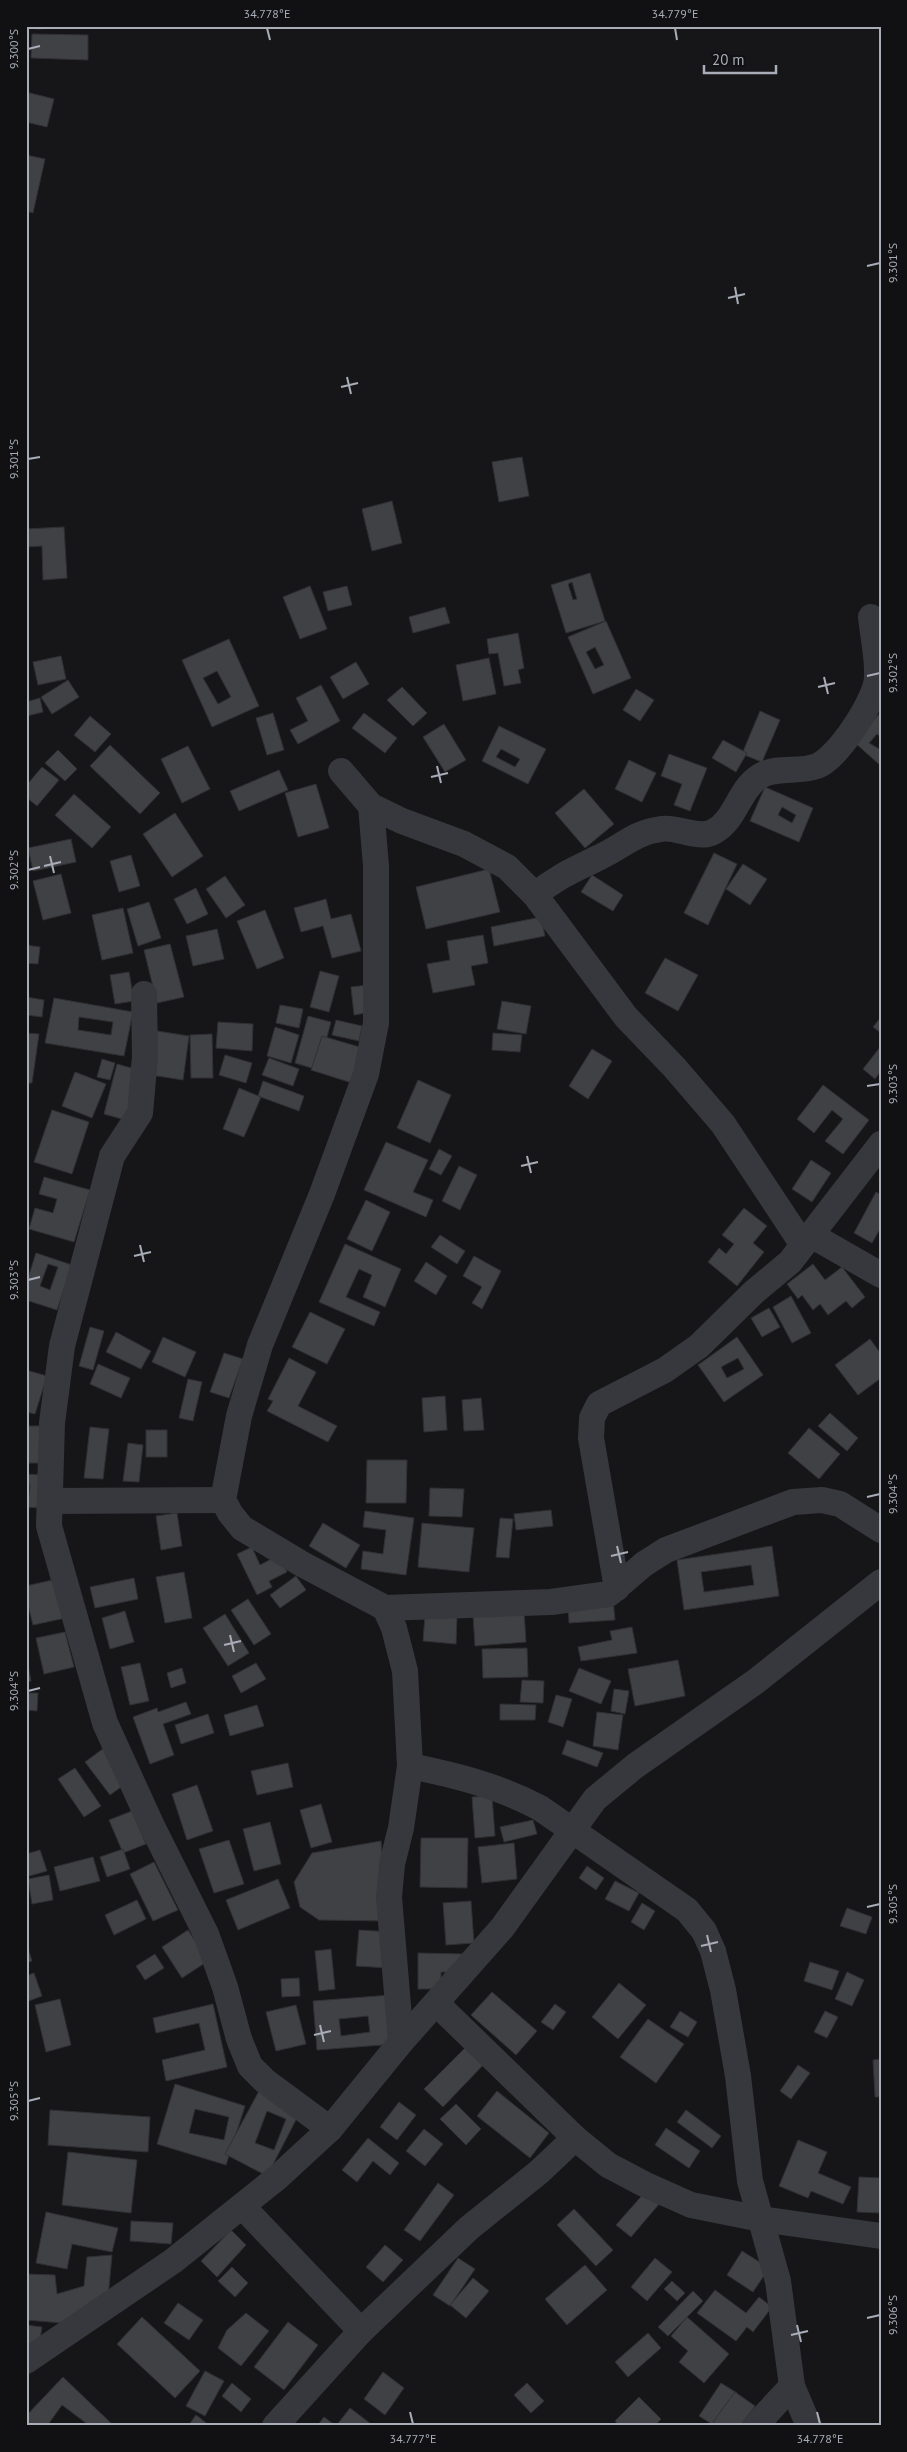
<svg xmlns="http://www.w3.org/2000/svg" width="907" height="2452" font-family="'PT Sans',sans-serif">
<rect width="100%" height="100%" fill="#161618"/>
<g fill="#404145" stroke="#303034" fill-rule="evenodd">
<path d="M36,26H83V27L36,29Z"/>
<path d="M32,34L88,35V60L31,58Z"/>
<path d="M26,92L54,99L47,127L26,122Z"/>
<path d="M26,155L45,159L33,213L26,211Z"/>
<path d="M522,457L529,496L499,502L492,462Z"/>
<path d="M392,501L402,543L372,551L362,509Z"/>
<path d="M64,527L67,578L43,580L42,546L26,547V529Z"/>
<path d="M590,573L605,621L566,633L551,585ZM572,582L577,599L573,600L568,584Z"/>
<path d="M310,586L327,629L300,639L283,597Z"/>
<path d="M347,586L352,605L328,611L323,592Z"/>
<path d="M445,607L450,623L413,633L409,617Z"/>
<path d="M606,621L631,678L593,694L568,637ZM595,647L604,665L595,669L586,652Z"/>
<path d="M518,633L524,668L518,670L521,683L504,686L498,653L489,654L487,639Z"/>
<path d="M229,639L259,706L212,727L182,660ZM217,671L231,697L218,704L203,678Z"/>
<path d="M61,656L66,679L38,685L33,662Z"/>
<path d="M489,658L496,694L463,701L456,665Z"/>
<path d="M356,662L369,684L343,699L330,677Z"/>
<path d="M68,680L79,697L52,714L41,697Z"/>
<path d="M321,685L340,721L298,744L290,730L308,721L296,698Z"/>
<path d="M402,687L427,713L413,726L387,700Z"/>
<path d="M636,689L654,700L640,721L623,710Z"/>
<path d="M40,698L43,712L27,716L26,702Z"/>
<path d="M760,711L780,720L762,762L742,754Z"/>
<path d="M881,712V737L877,734L869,743L881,750V766L854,742Z"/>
<path d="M273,713L284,750L267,755L256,718Z"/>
<path d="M364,713L397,738L385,753L352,728Z"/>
<path d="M90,716L111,734L95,752L74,735Z"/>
<path d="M444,724L466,760L445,772L423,737Z"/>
<path d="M499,726L546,749L528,784L482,761ZM501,749L520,759L515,767L496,757Z"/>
<path d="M723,740L747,753L736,772L712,758Z"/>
<path d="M110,745L160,793L140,814L90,766Z"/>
<path d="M188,746L210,789L182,803L161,759Z"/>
<path d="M58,750L77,769L65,781L45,763Z"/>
<path d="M669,754L707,768L690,811L674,805L682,784L661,776Z"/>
<path d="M629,760L656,773L642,802L615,789Z"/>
<path d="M42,767L59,780L37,806L26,797V786Z"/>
<path d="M279,770L288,790L239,811L230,791Z"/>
<path d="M316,784L329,828L298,837L285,793Z"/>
<path d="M765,787L813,808L799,842L750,821ZM782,807L796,815L792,823L778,815Z"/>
<path d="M584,789L614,824L585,848L555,813Z"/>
<path d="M74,794L111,827L92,848L55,815Z"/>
<path d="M175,813L203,856L172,877L143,834Z"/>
<path d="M71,839L76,862L33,871L28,848Z"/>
<path d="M714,853L737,864L708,925L684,913Z"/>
<path d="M131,855L140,886L119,892L110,861Z"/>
<path d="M743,864L767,879L750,905L726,889Z"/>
<path d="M489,869L500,912L426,929L416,887Z"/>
<path d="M61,874L71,913L43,920L33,881Z"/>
<path d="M592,875L623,895L613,911L581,892Z"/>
<path d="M225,876L245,905L226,918L206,889Z"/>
<path d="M196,888L208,914L187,924L174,899Z"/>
<path d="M326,899L331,919L351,914L361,951L332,958L323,926L301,932L294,908Z"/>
<path d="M149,902L161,938L138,946L127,909Z"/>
<path d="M123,908L133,953L102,960L92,915Z"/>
<path d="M265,910L284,958L257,969L237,921Z"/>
<path d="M541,917L545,936L494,946L491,927Z"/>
<path d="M217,929L224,959L193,966L186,936Z"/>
<path d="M483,935L488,963L471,966L475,985L433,993L427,964L450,960L447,941Z"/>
<path d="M170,944L184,997L157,1003L144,950Z"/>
<path d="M26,945L40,947L38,964L26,963Z"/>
<path d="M665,958L698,975L678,1011L645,993Z"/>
<path d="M320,971L339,976L329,1012L310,1007Z"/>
<path d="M129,972L134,1001L115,1004L110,975Z"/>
<path d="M368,985L372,1012L354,1015L351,987Z"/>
<path d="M26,997L44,1000L42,1017L26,1015Z"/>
<path d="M54,998L133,1012L124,1056L45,1043ZM79,1017L113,1022L111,1035L78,1030Z"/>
<path d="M502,1001L531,1006L526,1034L497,1029Z"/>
<path d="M280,1005L303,1009L299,1028L276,1023Z"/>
<path d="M308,1016L331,1022L318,1070L295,1063Z"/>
<path d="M881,1017V1033L873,1027Z"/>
<path d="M336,1020L362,1026L359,1041L332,1035Z"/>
<path d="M218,1022L253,1024L252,1051L216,1048Z"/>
<path d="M275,1027L299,1035L291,1063L267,1056Z"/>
<path d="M157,1031L189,1036L183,1080L151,1075Z"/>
<path d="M26,1033L39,1034L32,1083H26Z"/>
<path d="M493,1033L522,1035L520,1052L492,1050Z"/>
<path d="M212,1034L213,1078H191L190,1035Z"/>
<path d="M322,1036L363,1048L352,1083L311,1070Z"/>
<path d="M881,1046V1071L875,1079L863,1069Z"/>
<path d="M592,1049L612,1061L588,1099L569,1086Z"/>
<path d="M225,1055L252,1063L246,1083L219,1075Z"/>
<path d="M269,1058L299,1069L293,1086L262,1075Z"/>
<path d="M102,1059L115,1063L110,1080L97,1077Z"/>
<path d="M117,1064L142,1071L129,1121L104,1114Z"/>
<path d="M75,1072L106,1084L92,1118L62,1106Z"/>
<path d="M418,1080L451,1095L430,1143L397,1128Z"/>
<path d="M263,1081L304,1096L299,1111L258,1096Z"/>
<path d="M823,1085L869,1120L843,1154L825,1141L843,1119L832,1110L814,1133L797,1119Z"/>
<path d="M239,1088L261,1097L244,1137L223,1129Z"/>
<path d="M52,1110L89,1122L72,1174L34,1162Z"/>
<path d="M386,1142L428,1160L413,1192L433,1200L426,1217L364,1190Z"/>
<path d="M439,1149L452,1156L441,1175L429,1169Z"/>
<path d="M811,1160L831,1173L812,1202L792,1189Z"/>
<path d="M459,1166L477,1175L460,1210L442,1201Z"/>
<path d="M44,1177L90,1190L74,1242L29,1229L35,1208L53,1213L57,1199L39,1194Z"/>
<path d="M876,1192L881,1195V1227L872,1243L854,1233Z"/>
<path d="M366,1200L390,1212L372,1251L347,1239Z"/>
<path d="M744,1208L767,1226L753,1243L764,1252L737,1286L708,1262L719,1248L726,1254L734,1244L722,1235Z"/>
<path d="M440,1235L465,1251L457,1264L431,1247Z"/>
<path d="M345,1244L401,1269L385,1307L363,1297L372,1275L359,1269L346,1297L380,1312L374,1326L319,1302Z"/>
<path d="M36,1253L72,1265L57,1310L26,1300V1284ZM48,1264L58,1267L50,1290L40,1286Z"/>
<path d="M474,1256L501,1271L482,1309L472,1303L482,1287L463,1276Z"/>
<path d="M426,1262L447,1276L436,1295L414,1281Z"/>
<path d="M813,1264L825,1280L842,1267L865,1297L852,1308L846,1301L828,1315L820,1304L813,1310L802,1295L798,1299L787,1284Z"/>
<path d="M791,1296L811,1333L792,1343L773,1307Z"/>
<path d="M769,1308L780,1327L762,1337L751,1318Z"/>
<path d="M310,1312L345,1329L327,1364L292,1347Z"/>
<path d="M90,1327L104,1331L93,1370L79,1366Z"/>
<path d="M116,1332L151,1351L141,1369L106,1352Z"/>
<path d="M163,1337L196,1352L185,1377L152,1362Z"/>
<path d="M737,1337L763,1375L724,1402L698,1365ZM738,1358L744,1369L727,1378L721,1367Z"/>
<path d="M870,1339L881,1354V1378L858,1395L835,1365Z"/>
<path d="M224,1353L243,1359L229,1398L210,1392Z"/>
<path d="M289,1358L316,1372L298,1406L337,1426L328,1442L267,1411L273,1401L268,1399Z"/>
<path d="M98,1364L130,1378L121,1398L90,1384Z"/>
<path d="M26,1370L47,1376L35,1414L26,1412Z"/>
<path d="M188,1379L202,1382L193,1421L179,1418Z"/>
<path d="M445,1396L447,1430L424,1432L422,1398Z"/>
<path d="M481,1398L484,1430L464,1431L462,1400Z"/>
<path d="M830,1413L858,1438L847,1451L818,1426Z"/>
<rect x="26" y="1426" width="16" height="37"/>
<path d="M90,1427L109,1429L103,1479L84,1478Z"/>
<path d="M809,1428L840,1454L819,1479L788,1453Z"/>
<rect x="146" y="1430" width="21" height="27"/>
<path d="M128,1443L143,1445L139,1482L123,1481Z"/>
<path d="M367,1460H407L406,1503H366Z"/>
<path d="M26,1474L43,1475L41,1508L26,1507Z"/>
<path d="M26,1484H30L29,1495H26Z"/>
<path d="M430,1488L464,1489L462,1517L429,1516Z"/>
<path d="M551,1510L553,1526L516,1530L514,1514Z"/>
<path d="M365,1511L414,1518L406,1575L361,1569L363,1551L383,1554L386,1530L363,1527Z"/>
<path d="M177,1513L182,1546L161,1550L156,1516Z"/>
<path d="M500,1518L513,1519L509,1558L496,1557Z"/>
<path d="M323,1523L360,1545L346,1568L309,1546Z"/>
<path d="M422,1523L474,1528L469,1572L418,1567Z"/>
<path d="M772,1546L779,1596L684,1610L677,1560ZM751,1565L754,1585L704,1592L701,1572Z"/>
<path d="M252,1547L260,1565L279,1555L287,1572L269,1581L272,1587L257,1595L237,1554Z"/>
<path d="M184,1572L192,1618L165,1623L156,1577Z"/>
<path d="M296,1576L306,1590L280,1608L270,1595Z"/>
<path d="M61,1578L70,1617L33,1625L26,1597V1586Z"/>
<path d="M134,1578L138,1599L95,1608L90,1587Z"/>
<path d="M248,1599L271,1634L254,1645L231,1610Z"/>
<path d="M613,1600L615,1620L569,1623L568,1603Z"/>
<path d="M125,1611L134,1642L110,1649L102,1618Z"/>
<path d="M524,1611L526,1642L475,1646L473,1615Z"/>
<path d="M225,1614L249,1653L228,1666L203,1628Z"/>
<path d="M425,1615L457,1617L456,1644L423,1641Z"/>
<path d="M632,1627L637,1653L581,1661L578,1647L612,1640L610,1631Z"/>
<path d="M65,1632L74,1667L44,1674L36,1638Z"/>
<path d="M527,1648L528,1677L483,1678L482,1649Z"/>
<path d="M26,1654L31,1681L26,1682Z"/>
<path d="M678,1660L685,1696L635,1706L628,1669Z"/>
<path d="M140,1663L149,1701L130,1705L121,1667Z"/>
<path d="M256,1663L266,1679L241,1693L232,1676Z"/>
<path d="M182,1668L186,1683L171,1688L167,1673Z"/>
<path d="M579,1668L611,1681L601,1704L569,1691Z"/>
<path d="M522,1680L544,1681L543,1703L520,1702Z"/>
<path d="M614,1689L629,1691L625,1714L611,1711Z"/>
<path d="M26,1693H38L37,1711L26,1710Z"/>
<path d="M556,1695L572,1699L563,1727L548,1722Z"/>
<path d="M186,1702L191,1714L163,1724L174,1755L150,1764L133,1717L157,1708L158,1712Z"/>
<path d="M500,1704L536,1705L535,1720H500Z"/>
<path d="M257,1705L264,1726L230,1736L224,1715Z"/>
<path d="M597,1712L623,1715L618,1750L593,1746Z"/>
<path d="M208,1714L214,1733L181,1744L175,1725Z"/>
<path d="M567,1740L603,1753L597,1767L562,1754Z"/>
<path d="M104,1748L128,1782L110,1795L85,1762Z"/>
<path d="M288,1763L293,1787L257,1795L251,1771Z"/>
<path d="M75,1768L101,1806L84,1817L58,1779Z"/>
<path d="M197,1785L213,1831L187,1840L172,1794Z"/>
<path d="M492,1796L495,1836L475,1838L472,1797Z"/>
<path d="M321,1804L332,1842L311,1848L300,1810Z"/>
<path d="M132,1811L146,1844L123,1853L109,1820Z"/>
<path d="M533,1820L537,1834L504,1842L500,1827Z"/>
<path d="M270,1822L281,1864L254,1871L243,1829Z"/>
<path d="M421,1838H468L467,1888L420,1887Z"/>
<path d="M229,1840L244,1884L214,1893L199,1849Z"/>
<path d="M381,1841L386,1921L319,1920L300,1907L294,1882L312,1853Z"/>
<path d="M514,1843L517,1879L482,1883L478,1847Z"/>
<path d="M123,1849L130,1869L107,1877L100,1857Z"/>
<path d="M40,1850L47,1871L26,1877V1854Z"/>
<path d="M93,1857L100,1881L60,1891L54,1867Z"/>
<path d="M154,1862L178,1910L153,1921L130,1874Z"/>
<path d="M587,1866L604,1878L596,1890L579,1878Z"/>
<path d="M49,1875L53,1900L32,1904L28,1879Z"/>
<path d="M278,1879L290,1908L238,1930L226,1900Z"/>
<path d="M615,1881L639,1893L629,1911L605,1899Z"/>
<path d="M137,1900L146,1919L114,1935L105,1915Z"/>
<path d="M471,1901L474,1943L446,1945L443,1903Z"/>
<path d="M642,1903L655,1911L644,1930L631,1922Z"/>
<path d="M847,1908L872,1917L866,1934L840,1926Z"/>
<path d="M188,1930L208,1961L182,1978L162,1947Z"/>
<path d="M359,1930L392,1932L389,1968L356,1966Z"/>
<path d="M26,1942L32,1961L26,1963Z"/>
<path d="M331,1949L335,1989L319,1991L315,1951Z"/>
<path d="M418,1953L465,1954V1973L441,1972V1989H418Z"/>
<path d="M155,1954L164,1968L145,1980L136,1966Z"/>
<path d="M810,1962L839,1971L832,1990L804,1981Z"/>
<path d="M847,1972L864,1980L852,2006L835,1999Z"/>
<path d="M34,1973L42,1996L26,2002V1976Z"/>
<path d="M299,1978L300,1996L282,1997L281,1979Z"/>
<path d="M619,1983L646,2005L618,2039L592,2017Z"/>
<path d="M492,1992L537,2031L516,2055L471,2015Z"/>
<path d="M391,1995L395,2044L317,2050L313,2001ZM368,2016L370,2032L341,2036L339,2019Z"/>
<path d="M60,1999L71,2045L46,2052L35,2005Z"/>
<path d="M213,2004L227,2067L166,2081L162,2060L205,2050L199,2023L156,2033L153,2018Z"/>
<path d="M555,2004L566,2012L553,2030L541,2022Z"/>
<path d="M296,2005L306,2044L276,2051L266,2012Z"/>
<path d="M680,2011L697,2022L688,2037L670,2027Z"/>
<path d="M825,2011L838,2017L827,2038L814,2032Z"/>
<path d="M648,2019L684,2044L656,2083L620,2057Z"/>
<path d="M469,2044L487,2061L443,2107L424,2089Z"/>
<path d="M881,2059V2097H875L873,2060Z"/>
<path d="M798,2065L810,2073L791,2099L780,2091Z"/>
<path d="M175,2084L245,2106L226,2165L157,2144ZM195,2109L229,2117L224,2140L189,2133Z"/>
<path d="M259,2091L300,2112L267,2176L225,2154ZM267,2111L286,2119L274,2150L255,2143Z"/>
<path d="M497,2091L549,2133L530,2158L477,2116Z"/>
<path d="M399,2102L416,2115L397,2140L380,2127Z"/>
<path d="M456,2104L481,2129L466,2145L440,2119Z"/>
<path d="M50,2110L150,2117L148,2152L48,2145Z"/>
<path d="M686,2110L721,2136L712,2148L677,2122Z"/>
<path d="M666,2128L700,2151L689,2168L655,2145Z"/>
<path d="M424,2129L443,2144L425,2166L406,2151Z"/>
<path d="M368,2138L399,2163L390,2175L373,2161L357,2182L342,2170Z"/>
<path d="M798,2140L827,2152L818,2173L851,2187L843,2204L811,2191L808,2198L779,2186Z"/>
<path d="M68,2152L137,2160L131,2213L62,2205Z"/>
<path d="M859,2177L881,2178V2213L857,2212Z"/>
<path d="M438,2183L454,2195L420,2241L404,2230Z"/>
<path d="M646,2191L660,2203L631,2237L616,2225Z"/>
<path d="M574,2209L613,2250L596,2266L557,2225Z"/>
<path d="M46,2212L118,2228L112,2252L72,2244L67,2269L36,2263Z"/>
<path d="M131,2221L173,2223L171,2244L130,2241Z"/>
<path d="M231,2230L246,2245L217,2277L201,2261Z"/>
<path d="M385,2245L403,2260L383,2282L366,2267Z"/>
<path d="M742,2251L769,2268L753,2292L727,2275Z"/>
<path d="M112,2255L108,2298L62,2323L26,2320V2274L55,2275L57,2294L84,2286L87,2257Z"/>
<path d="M458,2258L475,2269L450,2306L433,2295Z"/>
<path d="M655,2258L672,2272L647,2301L631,2287Z"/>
<path d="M585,2265L607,2290L567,2325L545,2299Z"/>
<path d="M232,2267L248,2283L235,2297L218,2281Z"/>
<path d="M473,2278L489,2291L466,2318L450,2305Z"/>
<path d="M672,2281L685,2293L677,2301L664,2289Z"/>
<path d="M715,2290L746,2313L759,2297L772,2307L753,2332L747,2327L736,2341L697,2313Z"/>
<path d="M693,2291L703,2301L668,2336L658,2327Z"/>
<path d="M178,2303L203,2320L189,2340L164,2323Z"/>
<path d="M246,2313L269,2331L241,2366L218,2348L227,2330Z"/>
<path d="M142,2317L200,2371L175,2398L117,2344Z"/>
<path d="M687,2317L729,2354L704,2383L679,2362L688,2351L671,2336Z"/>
<path d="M288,2322L318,2345L284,2390L254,2367Z"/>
<path d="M26,2325L42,2327L38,2352L26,2351Z"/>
<path d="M648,2333L661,2348L628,2377L615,2362Z"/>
<path d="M205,2371L224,2381L205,2416L186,2406Z"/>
<path d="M383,2372L404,2388L385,2415L364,2399Z"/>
<path d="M63,2377L114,2426H90L62,2405L47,2426H29L26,2423V2416Z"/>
<path d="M232,2383L251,2399L241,2412L222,2396Z"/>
<path d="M527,2383L544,2401L531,2413L514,2395Z"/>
<path d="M721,2383L737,2393L715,2426L699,2416Z"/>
<path d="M735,2392L755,2406L740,2426H718L713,2422Z"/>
<path d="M639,2397L661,2419L655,2426H619L615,2421Z"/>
<path d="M350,2408L371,2424L370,2426H336Z"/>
<path d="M196,2415L210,2426H188Z"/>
<path d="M324,2417L336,2426H317Z"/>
</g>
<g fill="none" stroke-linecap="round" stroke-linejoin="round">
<g stroke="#37383d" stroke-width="26">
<path d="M341,771L371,806L402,821L464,844L507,867L535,895L626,1017L674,1067L723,1124L803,1245"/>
<path d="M371,806L376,866V1023L366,1074L322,1194L260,1345L239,1416L223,1500L230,1513L242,1528L302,1564L385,1608L394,1628L405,1671L410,1766L401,1828L392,1864L389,1897L401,2042"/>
<path d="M535,895C558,876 574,870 600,857C624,846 633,833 661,829C677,826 697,840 713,832C736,821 739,787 762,775C779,766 799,773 817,766C837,759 877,699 877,677C878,658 873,637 871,617"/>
<path d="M144,994L145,1056L140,1113L112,1156L62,1346L52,1423L49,1526L105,1723L151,1824L206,1934L225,1987L239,2039L250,2066L265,2081L330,2129"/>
<path d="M811,1235L881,1275"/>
<path d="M51,1501L223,1500"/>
<path d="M617,1588L591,1438L592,1418L599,1404L665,1370L699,1346L754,1292L790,1262L881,1144"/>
<path d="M385,1608L551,1602L609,1594L644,1564L666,1550L793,1502L822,1500L840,1504L881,1530"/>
<path d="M410,1766C455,1775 499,1786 540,1808L687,1910L704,1931L713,1951L723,1990L738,2076L750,2181L778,2281L792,2386L809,2426"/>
<path d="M436,2003L575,2138L608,2165L644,2184L691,2205L761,2219L881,2236"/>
<path d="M243,2207L361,2331"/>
<path d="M26,2361L173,2261L278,2177L330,2129L401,2042L502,1928L595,1799L635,1766L755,1682L881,1582"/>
<path d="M275,2426L361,2331L469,2228L539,2172L575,2138"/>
<path d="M755,2426L792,2386"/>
</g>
</g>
<path fill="none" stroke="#a8adb8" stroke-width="2" d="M267,28L270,40M675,28L677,40M28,49L40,46M867,266L880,263M735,287L738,304M728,298L745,294M347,377L351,394M341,387L358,383M28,459L40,457M867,676L880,673M824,677L828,694M818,687L835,683M437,766L441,783M431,777L448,773M50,856L54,873M44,866L61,862M28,870L40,867M867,1086L880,1084M527,1156L531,1173M521,1166L538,1162M140,1245L144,1262M134,1256L151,1252M28,1280L40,1277M867,1497L880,1494M617,1546L621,1563M611,1556L628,1552M230,1635L234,1652M224,1645L241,1641M28,1691L40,1688M867,1907L880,1904M707,1935L711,1952M701,1946L718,1942M320,2025L324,2042M314,2035L331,2031M28,2101L40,2098M867,2318L880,2315M797,2325L801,2342M791,2335L808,2331M410,2412L413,2424M817,2412L820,2424"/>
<rect width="907" height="2452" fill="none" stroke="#111113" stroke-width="55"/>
<path d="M704 65v8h72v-8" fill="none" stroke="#a8adb8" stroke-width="2.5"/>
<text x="712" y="65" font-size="15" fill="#a8adb8" stroke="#111113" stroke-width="4" paint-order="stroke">20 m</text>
<rect x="28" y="28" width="852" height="2396" fill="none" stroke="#a8adb8" stroke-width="2"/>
<g font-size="12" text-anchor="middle" fill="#a8adb8">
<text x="267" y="18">34.778°E</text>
<text x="675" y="18">34.779°E</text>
<text transform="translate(14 49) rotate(-90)" y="4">9.300°S</text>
<text transform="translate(893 263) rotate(-90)" y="4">9.301°S</text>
<text transform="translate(14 459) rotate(-90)" y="4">9.301°S</text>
<text transform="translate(893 673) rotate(-90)" y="4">9.302°S</text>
<text transform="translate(14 870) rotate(-90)" y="4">9.302°S</text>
<text transform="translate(893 1084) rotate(-90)" y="4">9.303°S</text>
<text transform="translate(14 1280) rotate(-90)" y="4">9.303°S</text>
<text transform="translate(893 1494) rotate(-90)" y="4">9.304°S</text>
<text transform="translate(14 1691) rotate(-90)" y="4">9.304°S</text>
<text transform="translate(893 1904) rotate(-90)" y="4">9.305°S</text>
<text transform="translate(14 2101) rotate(-90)" y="4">9.305°S</text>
<text transform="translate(893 2315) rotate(-90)" y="4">9.306°S</text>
<text x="413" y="2443">34.777°E</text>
<text x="820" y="2443">34.778°E</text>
</g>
</svg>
